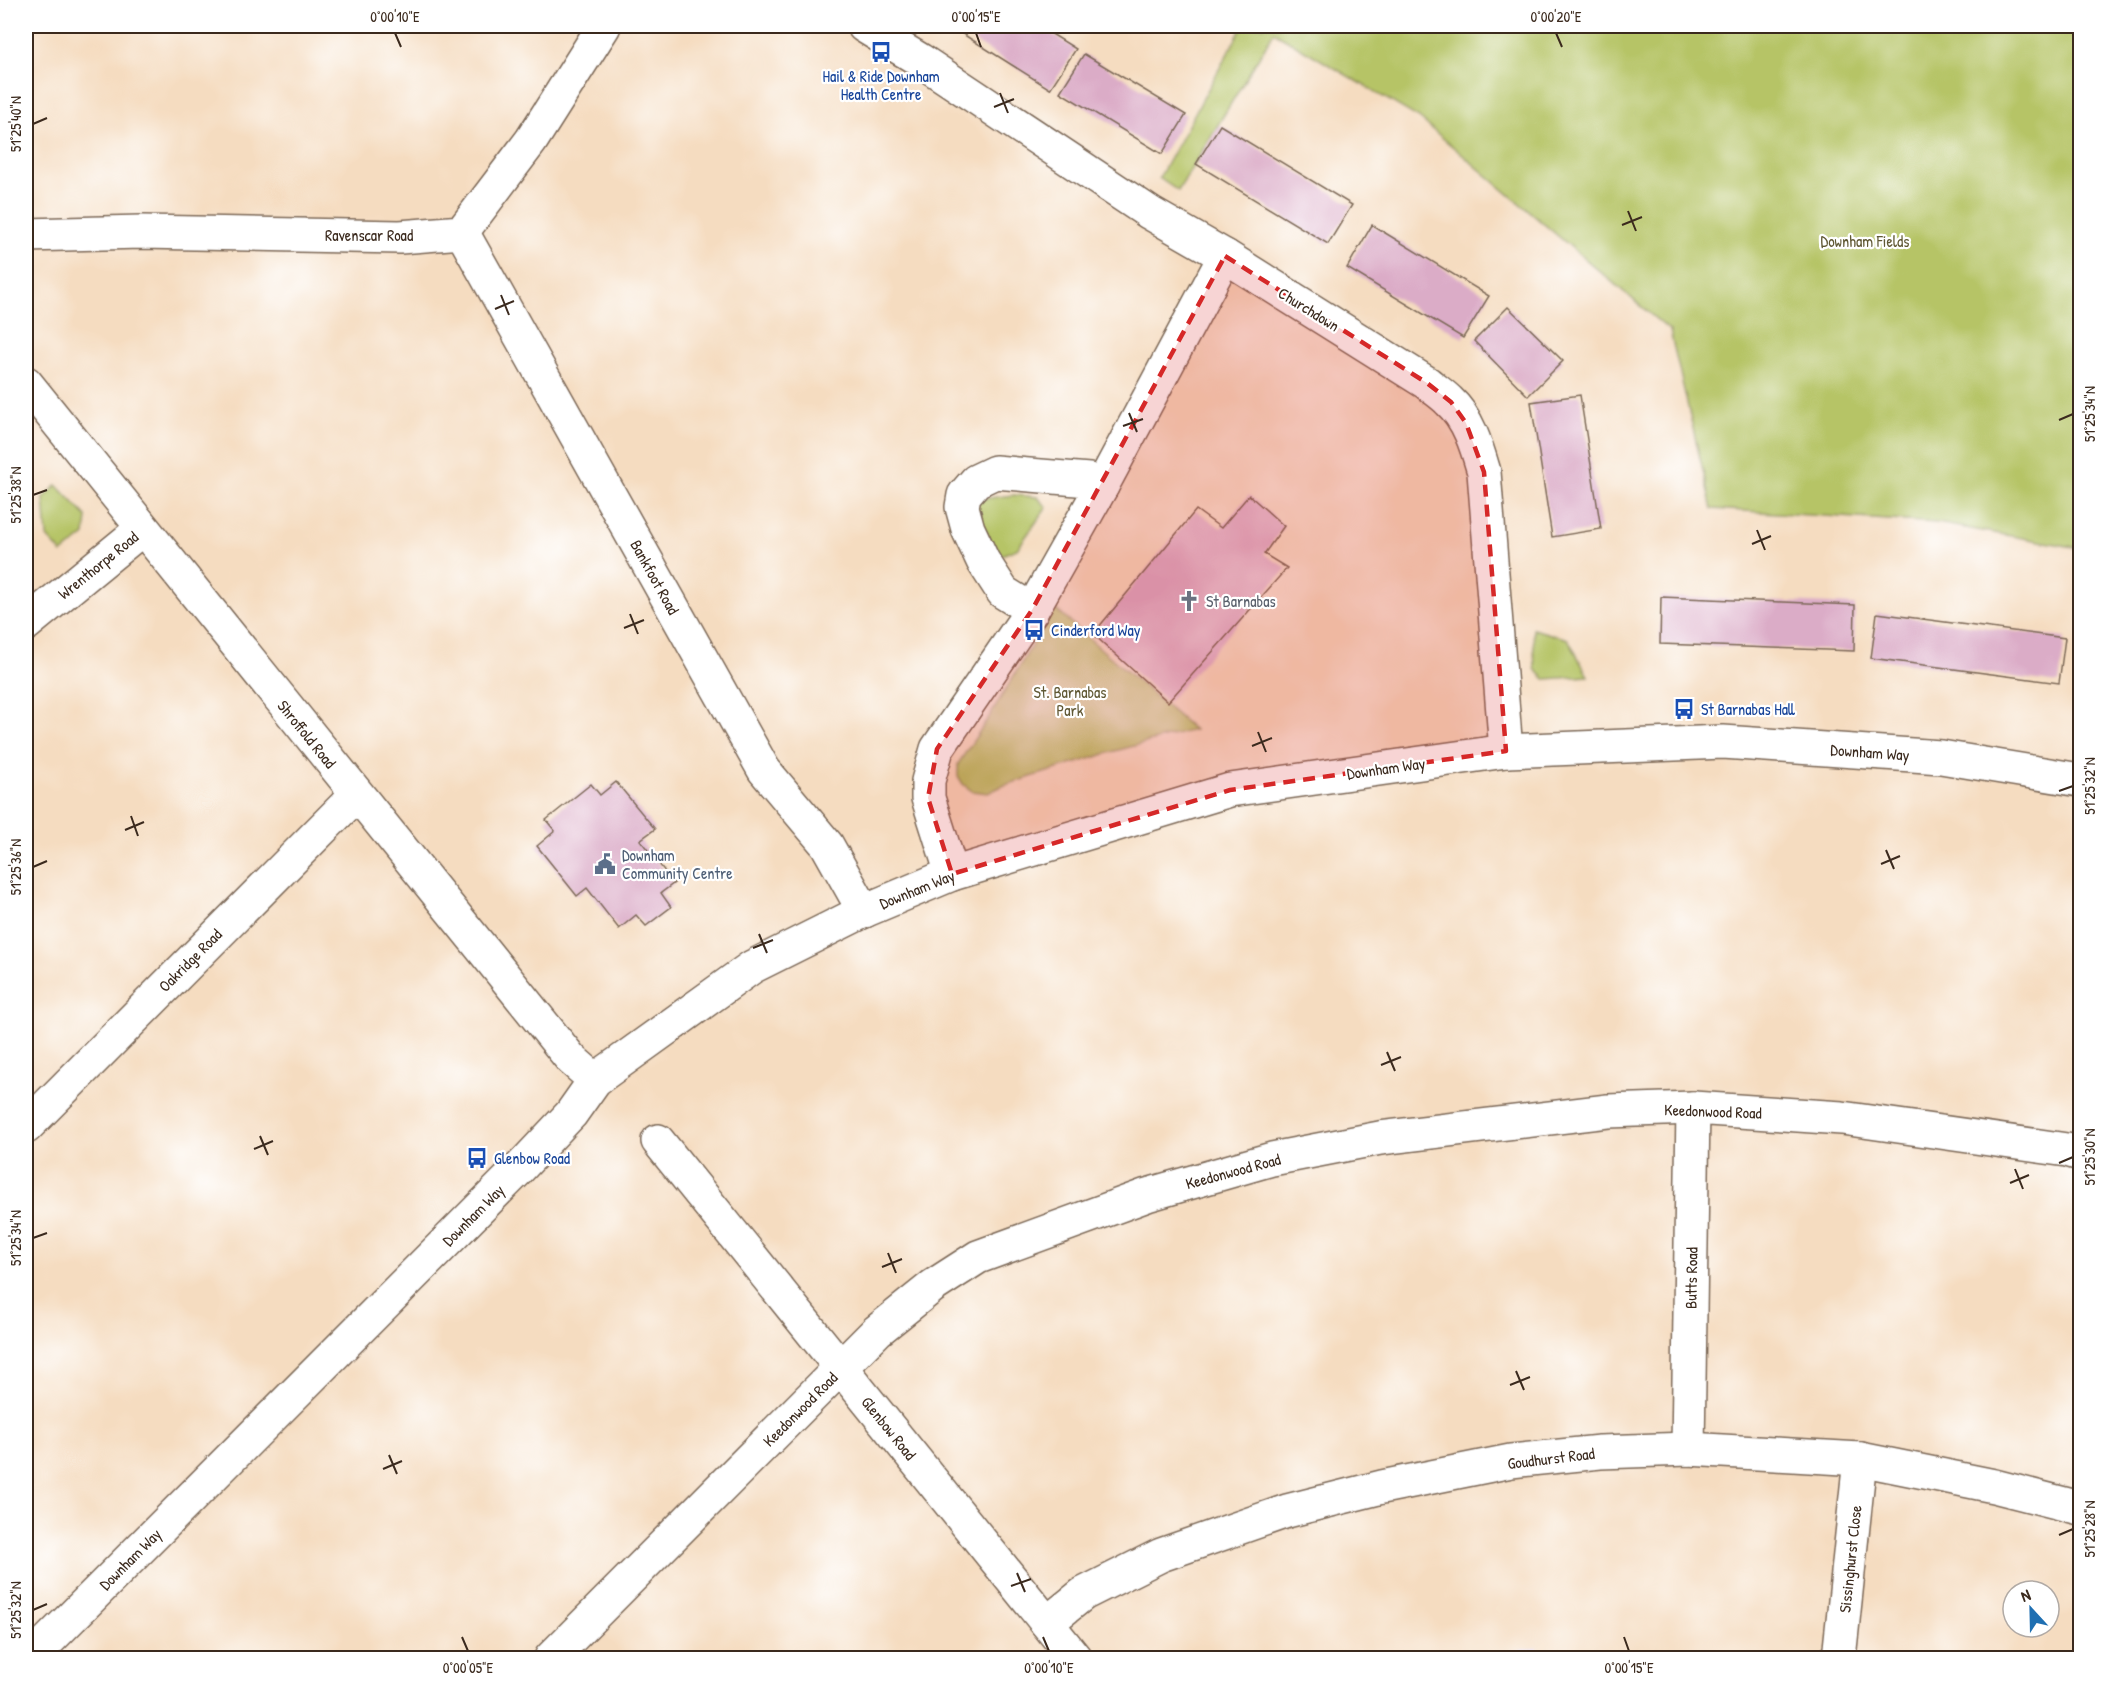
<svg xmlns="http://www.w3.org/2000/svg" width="2106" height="1684" font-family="'Patrick Hand',sans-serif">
<rect width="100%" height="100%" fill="#fff"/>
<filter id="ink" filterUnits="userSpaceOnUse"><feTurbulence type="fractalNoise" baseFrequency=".0167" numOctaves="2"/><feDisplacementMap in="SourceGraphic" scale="12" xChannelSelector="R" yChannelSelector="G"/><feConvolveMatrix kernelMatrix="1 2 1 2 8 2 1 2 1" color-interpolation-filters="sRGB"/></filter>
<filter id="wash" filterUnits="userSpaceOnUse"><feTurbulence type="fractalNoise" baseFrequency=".008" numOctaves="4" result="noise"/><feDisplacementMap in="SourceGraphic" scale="24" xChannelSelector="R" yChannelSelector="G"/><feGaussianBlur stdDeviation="1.35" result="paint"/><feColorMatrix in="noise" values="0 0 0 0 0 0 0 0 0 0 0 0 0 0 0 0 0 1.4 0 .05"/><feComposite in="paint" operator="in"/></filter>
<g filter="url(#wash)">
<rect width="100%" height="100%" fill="#f5dcc0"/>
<path fill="#e1d4f4" d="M1538,1648V1658H1461Z"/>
<g fill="#b6c466" stroke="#787742" stroke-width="1.5">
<path d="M1243,26H2080V548L1937,523L1712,509L1670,331L1419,118L1274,32L1178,191L1159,178Z"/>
<path d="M57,485L87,517L85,535L62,553L47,537L44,498Z"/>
<path d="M1014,495L1037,497L1047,507L1017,549L1002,555L992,546L972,500Z"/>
<path d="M1054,608L1194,730L1115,751L1002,786L988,793L972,791L963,784L958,776V764L993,711Z"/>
<path d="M1533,629L1568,639L1588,676L1545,679L1535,669Z"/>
</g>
<g id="blocks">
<g fill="#dbacc7">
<path d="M950,26H1039L1076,49L1050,89Z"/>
<path d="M1084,54L1186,115L1162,154L1060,92Z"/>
<path d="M1220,125L1352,205L1328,244L1196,164Z"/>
<path d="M1372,225L1489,296L1463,338L1347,268Z"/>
<path d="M1508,307L1563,361L1528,396L1474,341Z"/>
<path d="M1580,395L1601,529L1552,537L1531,402Z"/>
<path d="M1249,495L1284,526L1264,554L1287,568L1168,702L1093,634L1196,510L1221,528Z"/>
<path d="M1661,597L1855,605L1854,651L1660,644Z"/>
<path d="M1877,613L2065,638L2059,683L1871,658Z"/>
<path d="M2080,663V682L2075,681Z"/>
<path d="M616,782L655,829L640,840L674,883L661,893L671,907L646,926L636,915L619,929L587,888L577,896L537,846L555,831L546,820L591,784L600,795Z"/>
</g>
</g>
</g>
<g filter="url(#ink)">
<use href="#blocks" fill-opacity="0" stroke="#7c6857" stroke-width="1.5"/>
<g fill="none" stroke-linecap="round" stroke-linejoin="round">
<defs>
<g id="minor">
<path d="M864,26L920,60L1150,213L1225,256L1427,383C1434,389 1442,394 1449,401C1469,419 1477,448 1484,472L1506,751"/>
<path d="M462,232L764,770L827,845L864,911"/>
<path d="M26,235L141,232L400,237L462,232L531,141L604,26"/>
<path d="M26,383L571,1059L595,1080"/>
<path d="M1032,610L1003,592L983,561L968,529L962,507L964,495L976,481L995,472L1089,480L1102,486"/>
<path d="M26,624L142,529"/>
<path d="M952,874L928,798V781L937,749L1032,610L1102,486L1225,256"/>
<path d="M26,1127L356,795"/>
<path d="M658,1141L1075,1658"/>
<path d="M1688,1449L1693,1108"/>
<path d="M1047,1623L1083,1594L1161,1555L1287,1511L1382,1487L1511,1461L1600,1452L1688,1449L1860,1459L1994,1486L2080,1508"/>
<path d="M31,1658L519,1169L571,1114L595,1080L752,967L864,911L952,874L1230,790L1506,751L1723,742L1941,757L2080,780"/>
<path d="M551,1658L877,1331L933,1286L978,1257L1147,1195L1272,1159L1380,1138L1608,1111L1693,1108L1842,1118L2067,1150L2080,1154"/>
<path d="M1839,1658L1860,1459"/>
</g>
</defs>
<use href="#minor" stroke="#7c6857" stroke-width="36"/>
<use href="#minor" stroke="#fff" stroke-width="33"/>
</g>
</g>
<path fill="#d62828" fill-opacity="0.2" stroke="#d62828" stroke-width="4.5" stroke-dasharray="12 8" stroke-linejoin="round" d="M1225,256L1427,383L1451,402L1466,423L1484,472L1506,751L1230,790L952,874L928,798L937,749L1032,610Z"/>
<path fill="none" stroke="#3b2a1e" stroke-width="2" d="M395,33L401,47M976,33L981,47M1556,33L1562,47M1000,93L1008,113M994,107L1014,99M33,124L47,118M1628,211L1636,231M1622,225L1642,217M501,295L509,315M495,309L514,301M1129,413L1137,432M2059,420L2073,414M1123,426L1143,419M33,495L47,490M1757,530L1765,550M1752,544L1771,536M630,614L638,634M624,628L644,620M1258,732L1266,752M1252,746L1272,738M2059,791L2073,786M131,816L138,836M125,830L144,822M1886,850L1894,869M1881,864L1900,856M33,867L47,861M759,934L767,953M753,948L773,940M1387,1052L1395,1071M1381,1065L1401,1057M260,1136L268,1155M254,1149L273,1141M2059,1163L2073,1157M2015,1169L2023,1189M2010,1183L2029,1175M33,1238L47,1233M888,1253L896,1273M882,1267L902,1259M1516,1371L1524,1390M1510,1385L1530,1377M389,1455L397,1474M383,1469L402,1461M2059,1535L2073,1529M1017,1573L1025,1592M1011,1586L1031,1579M33,1610L47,1604M462,1637L468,1651M1043,1637L1049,1651M1624,1637L1629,1651"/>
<defs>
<symbol id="bus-bare" viewBox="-9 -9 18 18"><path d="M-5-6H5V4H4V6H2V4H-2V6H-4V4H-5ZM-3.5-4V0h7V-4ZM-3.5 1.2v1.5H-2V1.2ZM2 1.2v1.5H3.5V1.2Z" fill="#1a4fb4" stroke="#fff" stroke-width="2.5" paint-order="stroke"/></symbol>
<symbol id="church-bare" viewBox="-9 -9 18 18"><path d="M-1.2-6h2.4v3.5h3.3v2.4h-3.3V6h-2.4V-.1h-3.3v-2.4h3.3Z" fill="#6b7280" stroke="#fff" stroke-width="2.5" paint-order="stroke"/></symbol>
<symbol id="civic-bare" viewBox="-9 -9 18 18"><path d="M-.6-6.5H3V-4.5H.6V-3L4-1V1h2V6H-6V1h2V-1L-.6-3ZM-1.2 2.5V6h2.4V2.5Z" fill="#5c6f8a" stroke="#fff" stroke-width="2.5" paint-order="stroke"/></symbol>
</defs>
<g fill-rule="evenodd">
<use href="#bus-bare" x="866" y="37" width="30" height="30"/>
<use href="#church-bare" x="1174" y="586" width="30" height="30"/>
<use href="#bus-bare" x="1019" y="615" width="30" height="30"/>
<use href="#bus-bare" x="1669" y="694" width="30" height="30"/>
<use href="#civic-bare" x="590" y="849" width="30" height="30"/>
<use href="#bus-bare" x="462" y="1143" width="30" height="30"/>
</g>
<g text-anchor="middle" stroke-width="4.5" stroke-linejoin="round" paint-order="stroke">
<g font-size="16" fill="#164399" stroke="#fff" text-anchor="start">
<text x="881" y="82" text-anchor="middle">Hail &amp; Ride Downham<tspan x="881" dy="18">Health Centre</tspan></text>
<text x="1051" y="636">Cinderford Way</text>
<text x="1701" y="715">St Barnabas Hall</text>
<text x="494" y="1164">Glenbow Road</text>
</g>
<g font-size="16" fill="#3b2a1e" stroke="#fff">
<text x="369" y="241">Ravenscar Road</text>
<text transform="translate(1309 309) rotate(32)" y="6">Churchdown</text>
<text transform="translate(98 565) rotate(-39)" y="6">Wrenthorpe Road</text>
<text transform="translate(655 577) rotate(61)" y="6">Bankfoot Road</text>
<text transform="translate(307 734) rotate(51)" y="6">Shroffold Road</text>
<text transform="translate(1870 752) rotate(4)" y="6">Downham Way</text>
<text transform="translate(1386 768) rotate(-8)" y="6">Downham Way</text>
<text transform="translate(917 889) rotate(-22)" y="6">Downham Way</text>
<text transform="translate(190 960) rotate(-45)" y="6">Oakridge Road</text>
<text transform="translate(1713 1111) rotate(2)" y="6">Keedonwood Road</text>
<text transform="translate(1233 1171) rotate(-15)" y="6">Keedonwood Road</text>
<text transform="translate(473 1215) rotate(-45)" y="6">Downham Way</text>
<text transform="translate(1691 1278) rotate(-89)" y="6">Butts Road</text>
<text transform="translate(800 1409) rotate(-45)" y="6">Keedonwood Road</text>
<text transform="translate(889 1428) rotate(51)" y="6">Glenbow Road</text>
<text transform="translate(1551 1458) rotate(-7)" y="6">Goudhurst Road</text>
<text transform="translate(130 1559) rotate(-45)" y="6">Downham Way</text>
<text transform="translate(1850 1559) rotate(-84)" y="6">Sissinghurst Close</text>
</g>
<g font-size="16" fill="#605834" stroke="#fff">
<text x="1865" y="247">Downham Fields</text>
<text x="1070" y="698">St. Barnabas<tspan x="1070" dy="18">Park</tspan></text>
</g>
<g font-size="16" fill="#5b616d" stroke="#fff" text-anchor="start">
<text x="1206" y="607">St Barnabas</text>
</g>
<g font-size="16" fill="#4e5e75" stroke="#fff" text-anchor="start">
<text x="622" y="861">Downham<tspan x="622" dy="18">Community Centre</tspan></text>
</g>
</g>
<rect width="2106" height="1684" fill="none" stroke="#fff" stroke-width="66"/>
<g transform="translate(2031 1609) rotate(338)"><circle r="28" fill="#ffffff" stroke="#b1aaa5" stroke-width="1.5"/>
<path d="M0-4.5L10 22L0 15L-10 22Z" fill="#1f6fb2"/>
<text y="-9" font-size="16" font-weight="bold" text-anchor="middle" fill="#3b2a1e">N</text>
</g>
<rect x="33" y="33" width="2040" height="1618" fill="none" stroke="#3b2a1e" stroke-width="2"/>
<g font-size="15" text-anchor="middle" fill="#3b2a1e">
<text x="395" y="22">0°00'10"E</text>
<text x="976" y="22">0°00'15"E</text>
<text x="1556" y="22">0°00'20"E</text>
<text transform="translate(16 124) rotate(-90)" y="5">51°25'40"N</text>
<text transform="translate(2090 414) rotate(-90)" y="5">51°25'34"N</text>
<text transform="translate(16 495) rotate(-90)" y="5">51°25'38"N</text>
<text transform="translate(2090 786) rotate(-90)" y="5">51°25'32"N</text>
<text transform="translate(16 867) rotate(-90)" y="5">51°25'36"N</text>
<text transform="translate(2090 1157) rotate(-90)" y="5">51°25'30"N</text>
<text transform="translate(16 1238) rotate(-90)" y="5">51°25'34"N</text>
<text transform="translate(2090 1529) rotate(-90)" y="5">51°25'28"N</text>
<text transform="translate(16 1610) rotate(-90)" y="5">51°25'32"N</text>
<text x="468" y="1673">0°00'05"E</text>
<text x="1049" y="1673">0°00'10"E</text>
<text x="1629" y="1673">0°00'15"E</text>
</g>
</svg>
